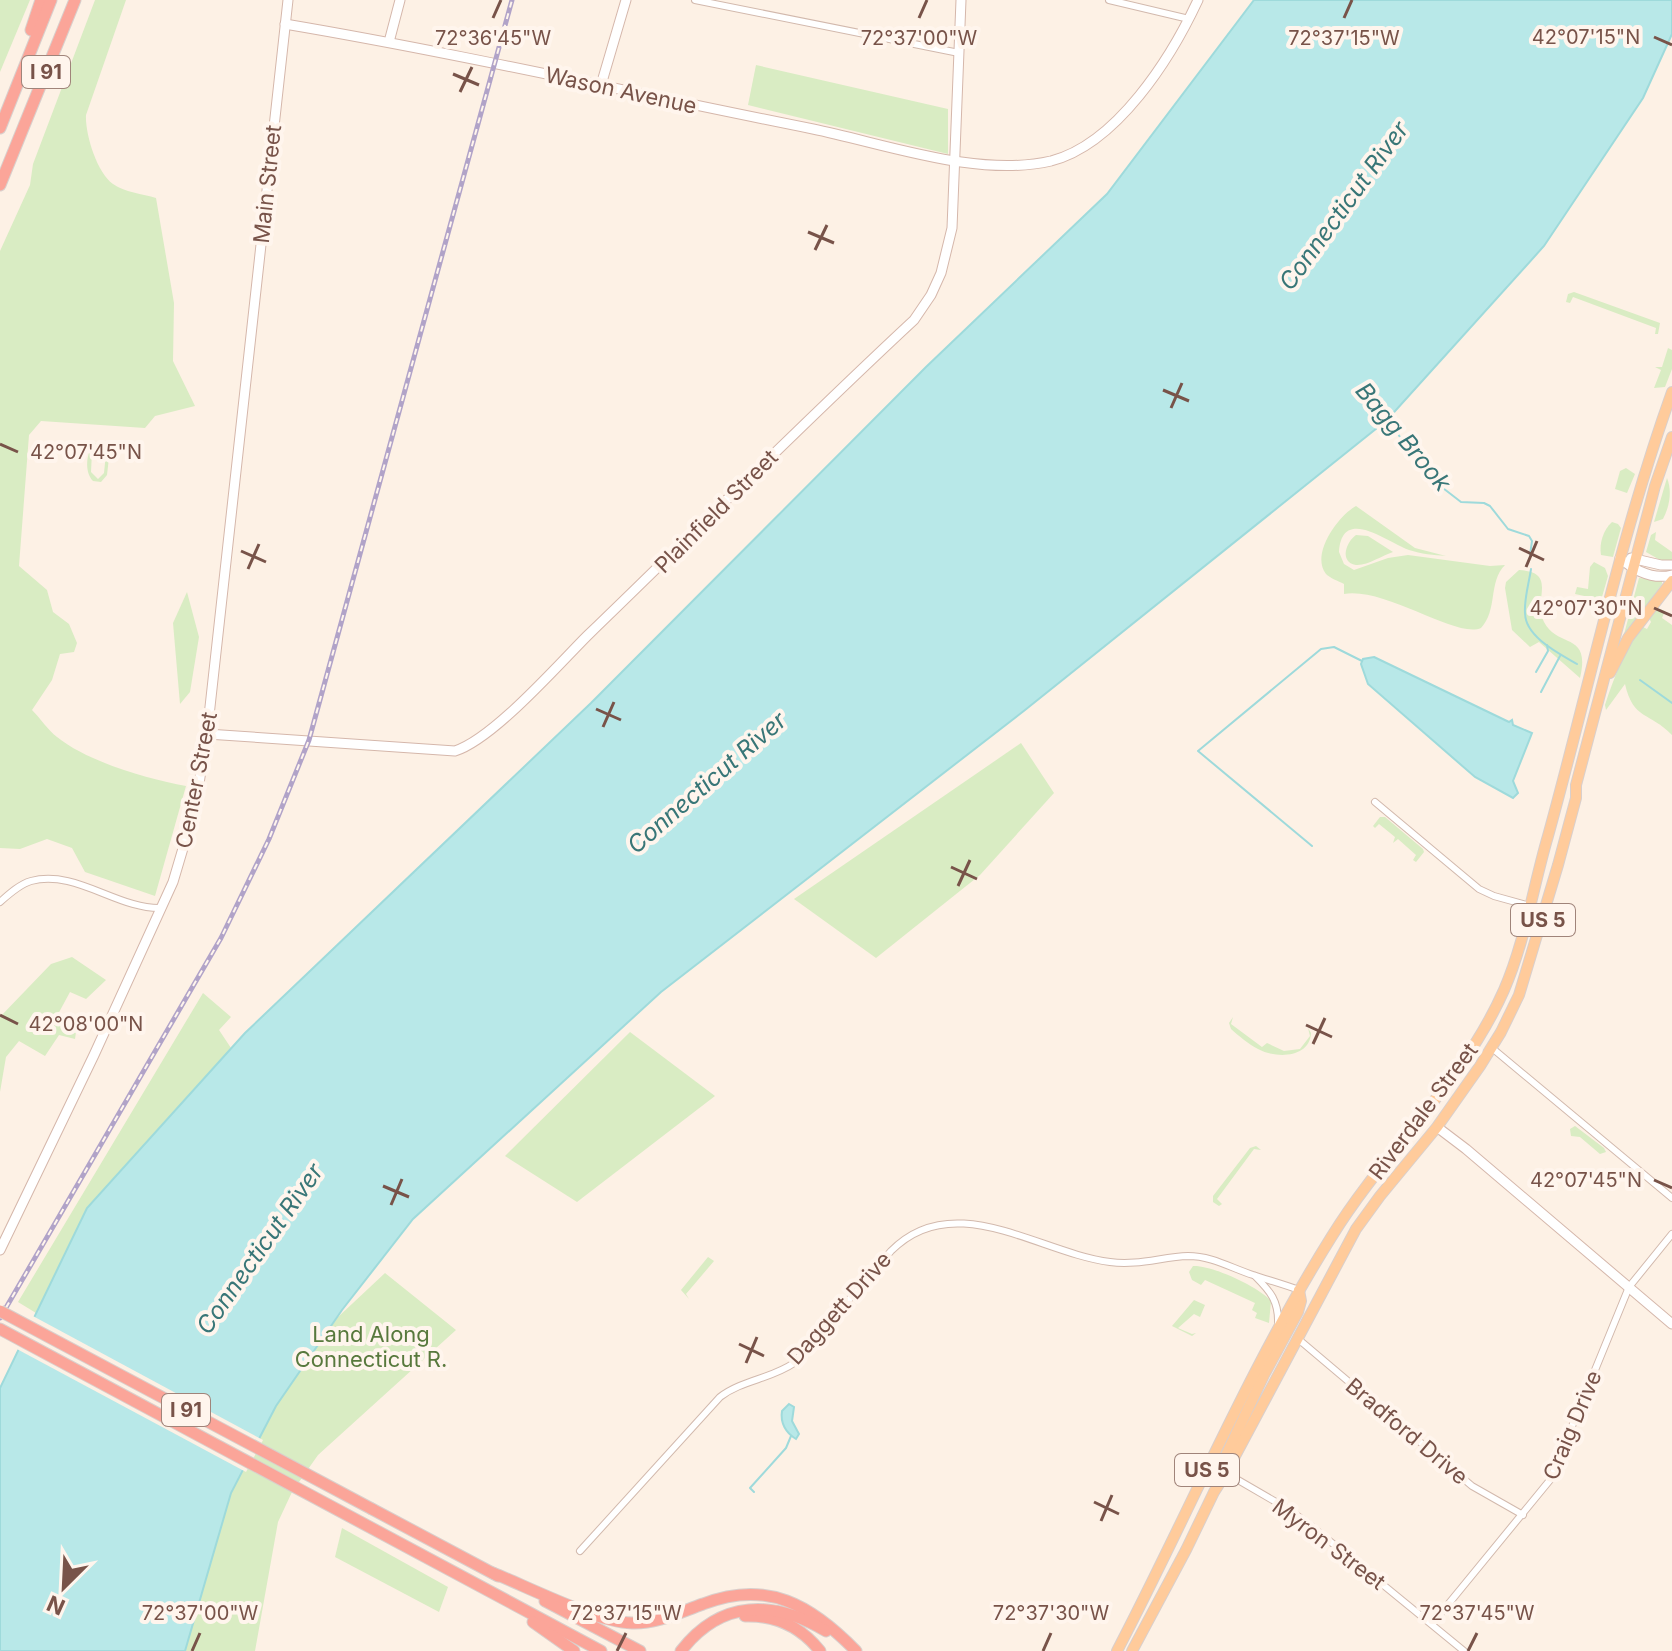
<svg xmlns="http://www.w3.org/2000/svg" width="1672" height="1651" font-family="Inter,sans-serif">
<rect width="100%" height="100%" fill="#fdf1e5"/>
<g fill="#d9ecc3" fill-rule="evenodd">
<path d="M0,0H30L0,72Z"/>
<path d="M95,0H126L86,115C85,134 97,173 113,184C124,192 143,194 156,198L174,303L173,361L195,406L155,416L145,428L41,421L29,435L19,566L47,590L53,612L69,624L77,643L74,652L60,654L52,680L32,710C40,718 48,730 57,737C88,762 148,779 186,786L155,896L85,872L72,848L47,839L20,849L0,848V251L30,185L33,164Z"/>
<path d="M756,65L948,109V154L748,105Z"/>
<path d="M1574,292L1660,323L1658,334H1655L1656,328L1573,297L1570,303L1566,302L1568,294Z"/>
<path d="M1668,348L1672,350V369L1665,387L1654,388L1661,370L1655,367H1662Z"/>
<path d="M95,443H103L110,449L107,475L101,482L93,481C84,472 86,451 95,443ZM97,446L104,448L106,453L104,473L98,479L91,472L92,452Z"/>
<path d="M1626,468L1635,474L1627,493L1615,489L1620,471Z"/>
<path d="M1667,478C1672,490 1670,506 1663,519L1654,522Z"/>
<path d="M1356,506L1415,548L1446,556C1434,555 1421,554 1409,550C1388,543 1342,505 1339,552L1344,564L1354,570L1388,558L1408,555L1490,566L1505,565C1488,582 1498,610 1481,628C1456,639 1386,587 1344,594V584C1338,581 1330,578 1326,574C1310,554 1339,515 1356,506Z"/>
<path d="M1612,522L1618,524L1621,528L1613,557L1601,555C1599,544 1603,530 1612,522Z"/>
<path d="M1656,532L1655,540L1672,552V560H1660L1646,552L1651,535Z"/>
<path d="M1356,535L1368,536L1393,552C1383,555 1367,566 1356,565C1339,562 1346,542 1356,535Z"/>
<path d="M1594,562L1605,568L1608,576L1602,597L1591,603L1589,597L1575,594L1577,587L1588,589L1590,567Z"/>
<path d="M1519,570C1559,572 1532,600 1544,622C1558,649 1591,631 1580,678L1539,642L1530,647L1512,630L1505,588L1506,582Z"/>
<path d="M1639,578L1662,580V584L1623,638Z"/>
<path d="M187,592L199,637L190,692L180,704L173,623Z"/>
<path d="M1657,608L1665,611L1662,618L1672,625V735C1650,712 1633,720 1625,684L1606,710L1605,705C1614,677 1625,650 1641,626L1647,629L1651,622L1649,618Z"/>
<path d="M1021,743L1054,793L980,875L876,958L794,899Z"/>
<path d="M1380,817H1385L1423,849L1424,852L1416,862L1413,860L1416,855L1398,839L1393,843L1395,837L1379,824L1375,828L1373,826Z"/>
<path d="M72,957L106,980L86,999L70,992L57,1016L77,1025L75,1039L59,1035L45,1056L19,1041L6,1057L0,1092V1017L51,964Z"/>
<path d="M203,993L231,1017L219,1030L231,1048L87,1208L36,1313L18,1302Z"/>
<path d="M1233,1017L1231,1024L1262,1047L1267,1043L1284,1051L1300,1049L1310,1036L1308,1028L1311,1033C1310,1058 1276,1059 1258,1049C1248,1044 1239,1036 1231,1029L1229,1023Z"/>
<path d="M630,1032L715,1096L577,1202L505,1156Z"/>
<path d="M1575,1126L1604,1148L1606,1152L1600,1154L1580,1137L1571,1136L1570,1129Z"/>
<path d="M1256,1146L1261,1150L1254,1149L1217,1199L1222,1204L1219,1206L1213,1202V1196L1250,1148Z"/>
<path d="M708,1257L714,1261L686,1294L689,1299L681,1290Z"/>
<path d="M1193,1266C1212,1265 1259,1287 1271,1301L1269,1323L1255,1318L1257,1313L1252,1310L1255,1303L1205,1280L1201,1285L1192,1280L1189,1272Z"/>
<path d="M385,1273L456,1330L318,1455L292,1492L278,1522L255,1651H173L200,1502L276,1406L337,1318Z"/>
<path d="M1194,1300L1205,1305L1200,1317L1194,1314L1178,1328L1192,1334L1196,1333L1192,1336L1172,1326Z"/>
<path d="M342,1528L448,1587L439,1612L335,1557Z"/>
</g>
<g fill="#b8e8e8" stroke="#9edadb" stroke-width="2">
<path d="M1254,0H1672V34L1643,98L1544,246L1387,420L1025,710L661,992L413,1219L342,1310L276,1406L231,1493L185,1651H0V1388L87,1208L245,1033L591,703L926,367L1107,194Z"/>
<path d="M1374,657L1509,722L1512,720L1513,725L1532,733L1513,781L1518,793L1513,798L1475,777L1368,684L1361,664L1363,659Z"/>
<path d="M789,1404L794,1407L792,1421L799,1434L796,1439C786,1433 780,1423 782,1411Z"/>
</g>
<path fill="#fdf1e5" d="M31,1315L263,1440L246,1472L15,1348Z"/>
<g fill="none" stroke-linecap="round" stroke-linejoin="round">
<g stroke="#9edadb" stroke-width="2">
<path d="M1389,419L1406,447L1425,462L1439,485L1461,502L1484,503L1490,506L1508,529L1529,536L1532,541L1530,555"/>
<path d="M1531,569C1529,583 1524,599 1525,613C1525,637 1560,654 1577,664"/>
<path d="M1536,672L1548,651L1547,645"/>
<path d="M1640,680L1672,703"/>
<path d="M1541,692L1560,656"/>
<path d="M1312,846L1198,751L1321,649L1334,647L1362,661"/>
<path d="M754,1492L750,1488L786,1448L791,1436"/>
</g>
<defs>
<g id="street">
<path d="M695,0L959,53"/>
<path d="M1109,0L1189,19"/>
<path d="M1375,802L1479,889L1494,896L1530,906"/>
<path d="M0,902C9,894 20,884 31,881C76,869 118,910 162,908"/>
<path d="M1492,1048L1672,1198"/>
<path d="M1255,1276C1270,1291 1279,1301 1278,1324"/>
<path d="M1297,1338L1472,1486L1523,1515"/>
<path d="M1226,1473L1288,1509L1310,1525L1464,1651"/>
<path d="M580,1551L720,1397C742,1380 771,1379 794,1363L891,1251C954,1187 1039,1253 1110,1262C1137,1266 1162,1257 1188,1256C1212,1256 1231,1268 1253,1275C1268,1280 1283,1284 1299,1290"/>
<path d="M1432,1624L1550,1480L1629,1287L1672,1234"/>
</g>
<g id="secondary">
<path d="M285,24C462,54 637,94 813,129C886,144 978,178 1051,161C1117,144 1171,58 1198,0"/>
<path d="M389,42L400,0"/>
<path d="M601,85L626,0"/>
<path d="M1620,558C1635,571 1652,580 1672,575"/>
<path d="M1631,558L1661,565H1672"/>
<path d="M207,734L455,751C493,739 557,666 587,636C696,531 803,423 914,320L931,295L941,273L952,228L961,0"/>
<path d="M1437,1127L1466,1149L1672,1324"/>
<path d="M0,1250L94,1055L173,882L195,808L207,734L288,0"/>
</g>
<g id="primary">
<path d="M1610,673L1628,638L1672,581"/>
<path d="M1216,1482L1220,1468L1264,1375L1298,1312L1301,1301L1299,1290"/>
<path d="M1117,1651C1189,1513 1249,1368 1332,1236C1385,1150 1463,1083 1504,990C1525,942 1533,887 1548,836C1589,688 1620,537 1672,392"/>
<path d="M1132,1651L1186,1550L1214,1492L1226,1473L1356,1229L1380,1196L1437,1127L1480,1066L1501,1032L1519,995L1558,865L1576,798V785L1655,486L1672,437"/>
</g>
<g id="highway">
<path d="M31,30L41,0"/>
<path d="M0,128L51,0"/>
<path d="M0,185L75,0"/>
<path d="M0,1329L601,1651"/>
<path d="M372,1509L498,1576"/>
<path d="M493,1573C528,1587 596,1622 632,1623C657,1624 680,1612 703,1604C767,1579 811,1605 856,1651"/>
<path d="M545,1601L640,1651"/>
<path d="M745,1616C775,1615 801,1627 820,1651"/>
<path d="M533,1622L574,1651"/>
<path d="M681,1651C721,1599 774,1600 826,1631"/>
</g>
</defs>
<use href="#street" stroke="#d2b9ad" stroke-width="8"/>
<use href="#secondary" stroke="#d5b7ab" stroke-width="11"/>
<use href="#primary" stroke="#d9cfcc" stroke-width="12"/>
<use href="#highway" stroke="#d9cfcc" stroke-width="13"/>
<use href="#street" stroke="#fff" stroke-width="6"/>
<use href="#secondary" stroke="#fff" stroke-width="9"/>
<use href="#primary" stroke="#ffcb9b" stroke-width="10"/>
<use href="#highway" stroke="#fba599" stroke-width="11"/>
<defs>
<path id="rail" d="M0,1318L221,938L269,839L309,740L512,0"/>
</defs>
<use href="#rail" stroke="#b1a3c8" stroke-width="5"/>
<use href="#rail" stroke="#fff5ed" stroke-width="2" stroke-dasharray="6" stroke-linecap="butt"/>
<defs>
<path id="highway-bridge" d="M0,1311L372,1509"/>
</defs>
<use href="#highway-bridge" stroke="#d9cfcc" stroke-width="13" stroke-linecap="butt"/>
<use href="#highway-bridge" stroke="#fba599" stroke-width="11"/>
</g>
<path fill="none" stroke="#785349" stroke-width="3" d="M493,18L501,0M919,18L927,0M1344,18L1352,0M1654,37L1672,45M453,74L479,85M460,92L472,67M808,232L834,243M815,250L827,225M1163,390L1189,401M1171,408L1182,383M0,444L18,452M1519,548L1544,560M241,551L266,562M1526,567L1537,541M248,569L259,544M1654,608L1672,616M596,709L621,720M603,727L614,702M951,867L977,879M958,886L970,860M0,1015L18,1024M1306,1025L1332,1037M1313,1044L1325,1018M1654,1180L1672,1188M383,1186L409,1197M391,1205L402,1179M739,1344L764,1356M746,1363L757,1337M1094,1502L1119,1514M1101,1521L1112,1495M192,1651L200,1633M617,1651L626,1633M1043,1651L1051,1633M1468,1651L1477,1633"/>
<g text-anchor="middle" stroke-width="8" stroke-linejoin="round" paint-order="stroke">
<g fill="#fff5ed" stroke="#a0847a" stroke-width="2">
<rect x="22" y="56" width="48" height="32" rx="6"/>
<rect x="1511" y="904" width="64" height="32" rx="6"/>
<rect x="162" y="1394" width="48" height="32" rx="6"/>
<rect x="1175" y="1454" width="64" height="32" rx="6"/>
</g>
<g font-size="20" font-weight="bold" fill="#785349">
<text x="46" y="79">I 91</text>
<text x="1543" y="927">US 5</text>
<text x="186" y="1417">I 91</text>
<text x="1207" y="1477">US 5</text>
</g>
<g font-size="22" fill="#785349" stroke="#fff5ed">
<text transform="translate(621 90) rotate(12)" y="8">Wason Avenue</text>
<text transform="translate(267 184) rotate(-84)" y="8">Main Street</text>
<text transform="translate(716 511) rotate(-45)" y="8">Plainfield Street</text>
<text transform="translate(196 780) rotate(-79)" y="8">Center Street</text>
<text transform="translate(1423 1111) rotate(-53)" y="8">Riverdale Street</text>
<text transform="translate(839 1308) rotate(-48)" y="8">Daggett Drive</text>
<text transform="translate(1572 1425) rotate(-67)" y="8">Craig Drive</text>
<text transform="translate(1407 1431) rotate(40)" y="8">Bradford Drive</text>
<text transform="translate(1329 1544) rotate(37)" y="8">Myron Street</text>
</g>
<g font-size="22" fill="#58793d" stroke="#fff5ed">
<text x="371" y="1342">Land Along<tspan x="371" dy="25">Connecticut R.</tspan></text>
</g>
<g font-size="24" font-style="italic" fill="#387677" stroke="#fff5ed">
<text transform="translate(1344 206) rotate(-54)" y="8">Connecticut River</text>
<text transform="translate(1403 437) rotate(50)" y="8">Bagg Brook</text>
<text transform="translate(707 783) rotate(-41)" y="8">Connecticut River</text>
<text transform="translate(260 1249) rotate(-55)" y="8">Connecticut River</text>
</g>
</g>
<g font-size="20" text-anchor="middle" fill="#785349" stroke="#fff5ed" stroke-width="8" stroke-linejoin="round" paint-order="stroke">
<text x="1586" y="44">42°07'15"N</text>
<text x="919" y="45">72°37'00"W</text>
<text x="1344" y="45">72°37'15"W</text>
<text x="493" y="45">72°36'45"W</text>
<text x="86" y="459">42°07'45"N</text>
<text x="1586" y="615">42°07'30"N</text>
<text x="86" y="1031">42°08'00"N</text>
<text x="1586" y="1187">42°07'45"N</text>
<text x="200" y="1620">72°37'00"W</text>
<text x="626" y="1620">72°37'15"W</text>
<text x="1051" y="1620">72°37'30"W</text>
<text x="1477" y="1620">72°37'45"W</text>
</g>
<g transform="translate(64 1587) rotate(204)" stroke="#fff5ed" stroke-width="6" paint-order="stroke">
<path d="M0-6L14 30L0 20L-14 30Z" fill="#785349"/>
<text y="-12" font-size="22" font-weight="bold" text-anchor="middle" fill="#785349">N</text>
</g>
</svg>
